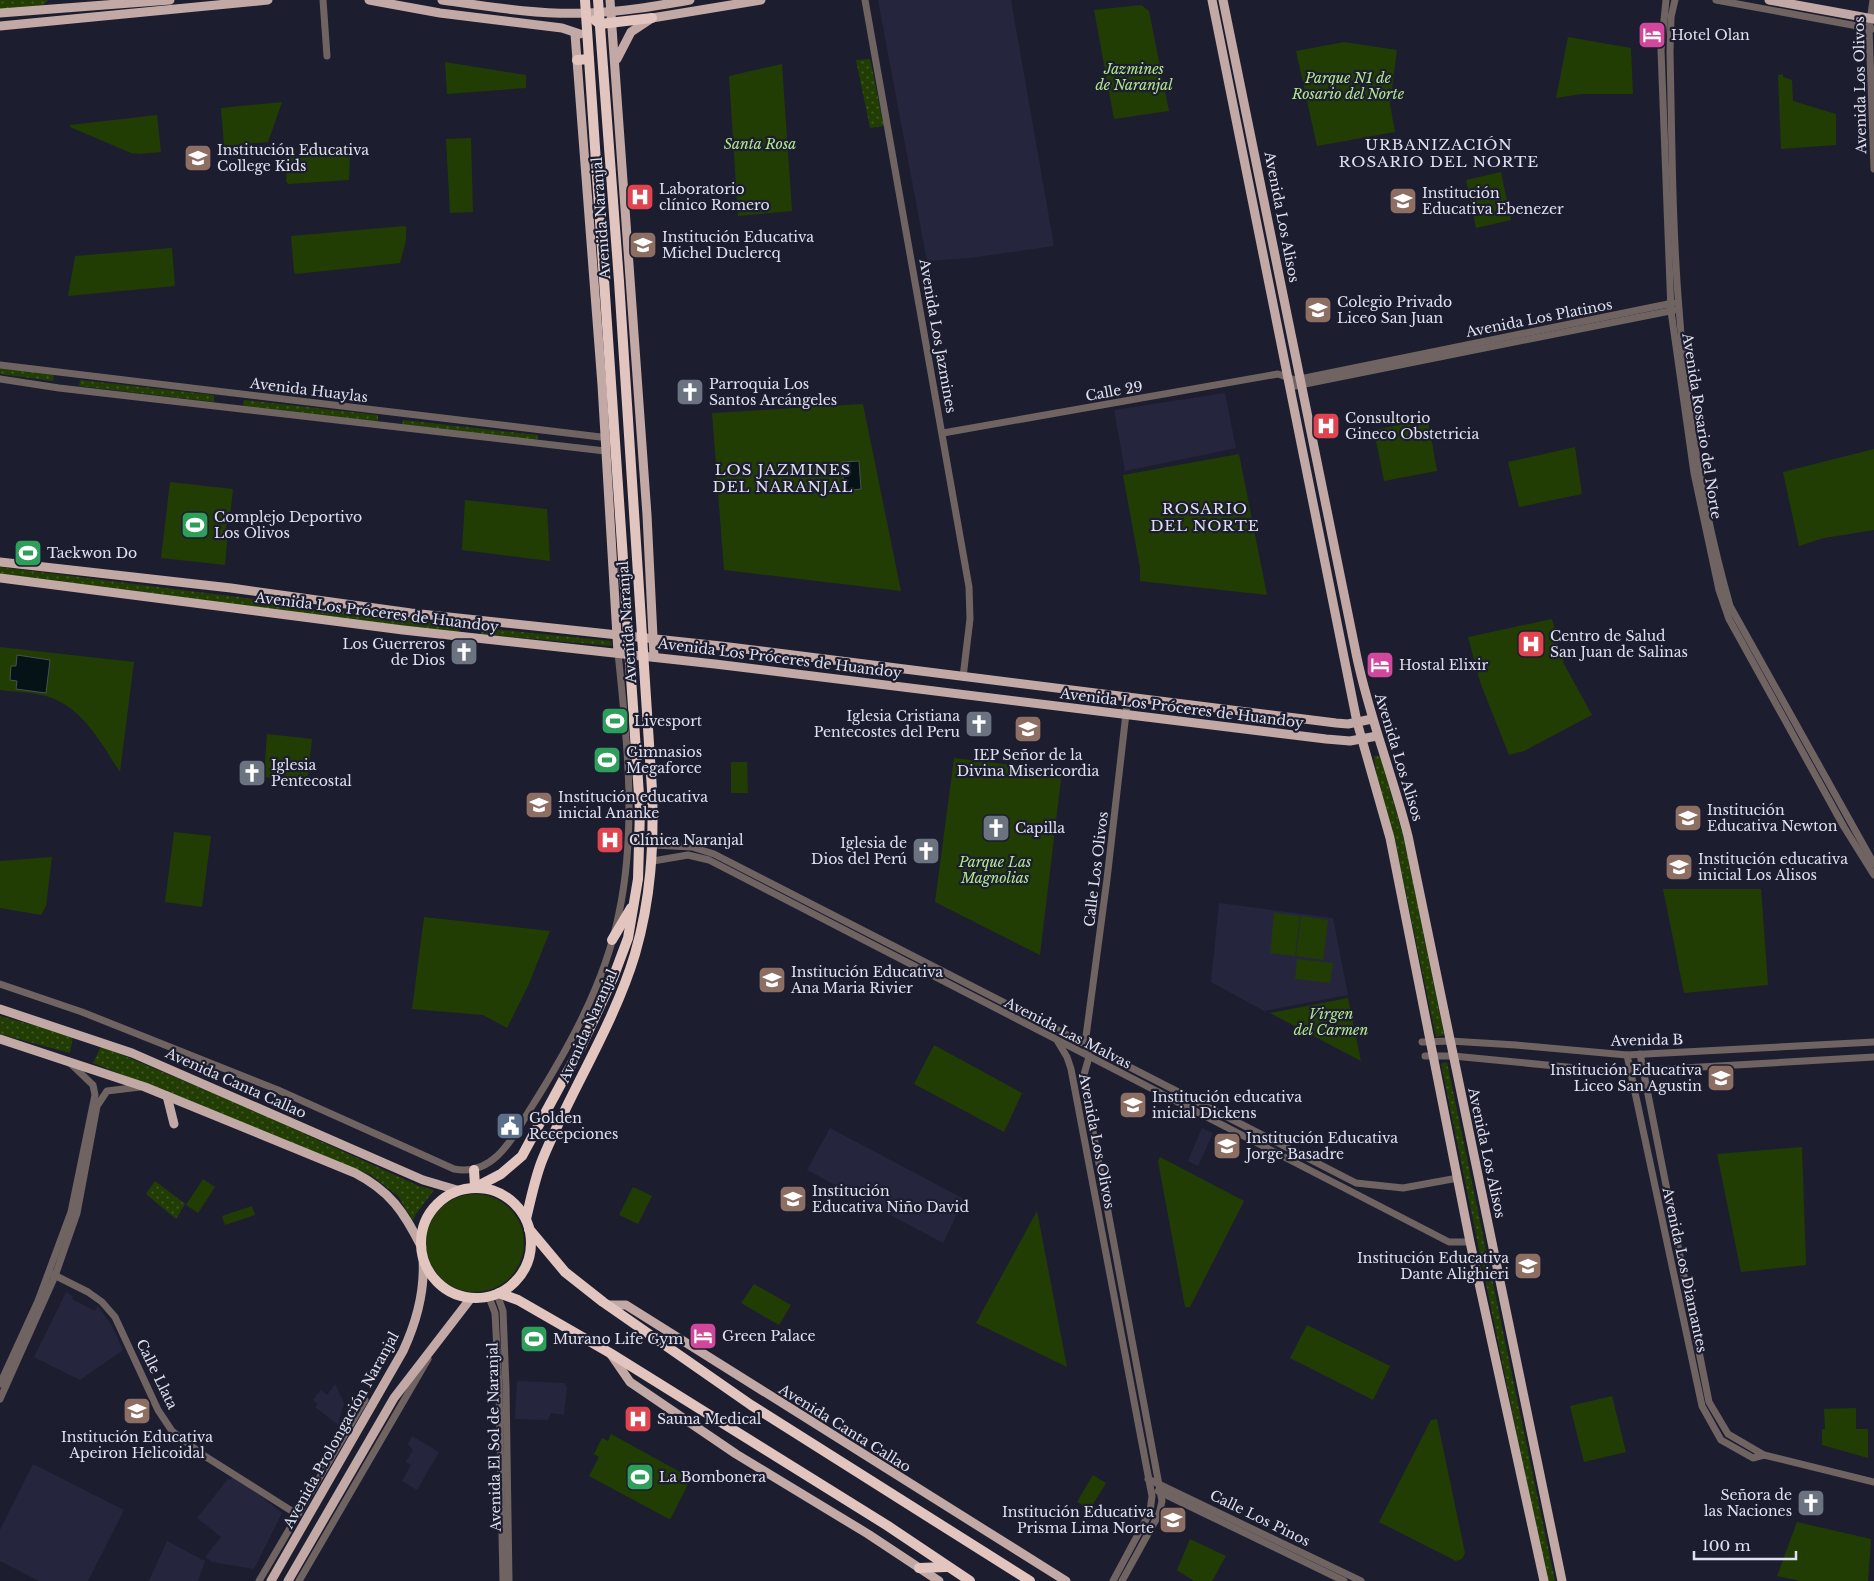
<svg xmlns="http://www.w3.org/2000/svg" width="1874" height="1581" font-family="'Libre Baskerville',serif">
<defs>
<pattern id="grass-dots" width="8" height="8" patternUnits="userSpaceOnUse" patternTransform="scale(1.25)"><rect width="8" height="8" fill="#213d04"/><path d="M2 2h.1M6 6h.1" fill="none" stroke="#415929" stroke-width="1.8" stroke-linecap="round"/></pattern>
</defs>
<rect width="100%" height="100%" fill="#1d1d30"/>
<g fill="#26253e">
<path d="M878,0H1011L1054,246L970,258L927,261Z"/>
<path d="M1225,393L1236,448L1125,471L1114,410Z"/>
<path d="M1219,903L1333,918L1348,995L1264,1011L1211,982Z"/>
<path d="M830,1128L964,1199L943,1243L807,1170Z"/>
<path d="M1202,1128L1213,1133L1198,1166L1188,1161Z"/>
<path d="M66,1292L73,1296L72,1299L95,1311L98,1306L112,1326L123,1350L80,1380L34,1357Z"/>
<path d="M517,1381L564,1383L567,1387L564,1415L551,1413L548,1420L515,1419Z"/>
<path d="M335,1384L344,1403L338,1425L315,1407L318,1404L313,1400L321,1390L327,1395Z"/>
<path d="M412,1436L439,1452L417,1490L402,1481L411,1465L406,1462L413,1450L408,1444Z"/>
<path d="M33,1464L124,1510L88,1581H39L0,1561V1530Z"/>
<path d="M234,1475L282,1513L254,1569L212,1562L205,1557L221,1537L197,1518L228,1479L230,1480Z"/>
<path d="M167,1541L205,1561L198,1581H149Z"/>
</g>
<g fill="url(#grass-dots)">
<path d="M0,0H48L44,5L0,10Z"/>
<path d="M870,59L884,126L870,128L856,60Z"/>
<path d="M0,368L54,374L53,381L0,374Z"/>
<path d="M80,380L214,395V402L79,386Z"/>
<path d="M244,400L378,415V422L243,406Z"/>
<path d="M403,420L538,435L537,442L402,426Z"/>
<path d="M0,567L459,625L458,633L0,575Z"/>
<path d="M482,628L611,641L612,646L481,634Z"/>
<path d="M1374,756H1380L1405,842L1444,1035L1436,1037L1394,837C1388,810 1376,783 1374,756Z"/>
<path d="M0,1016L73,1036L70,1053L0,1034Z"/>
<path d="M101,1046L239,1104L419,1186L434,1190L416,1214L413,1221L398,1196L371,1175L93,1063Z"/>
<path d="M1447,1062L1555,1581H1547L1441,1064Z"/>
<path d="M155,1181L185,1204L176,1219L146,1194Z"/>
</g>
<g fill="#213d04">
<path d="M1141,5L1149,11L1169,111L1114,119L1094,10Z"/>
<path d="M1568,37L1631,48L1633,94H1581L1556,98Z"/>
<path d="M1344,42L1397,50L1390,104L1395,132L1317,146L1296,51Z"/>
<path d="M445,62L526,75V88L447,94Z"/>
<path d="M782,64L792,211L738,216L729,76Z"/>
<path d="M1783,74V77L1792,80L1793,101L1836,114V145L1781,149L1778,75Z"/>
<path d="M282,102L268,142L224,146L221,108Z"/>
<path d="M157,115L161,152L139,154L131,153L70,127V125Z"/>
<path d="M471,138L473,212L450,213L446,139Z"/>
<path d="M350,152L349,180L288,184L286,181L287,157Z"/>
<path d="M1501,172L1511,220L1476,228L1466,180Z"/>
<path d="M404,226L406,227V240L400,263L296,274L294,272L291,236Z"/>
<path d="M172,248L175,286L68,296L75,256Z"/>
<path d="M863,404L901,591L724,570L712,413Z"/>
<path d="M1428,419L1437,471L1384,481L1374,430Z"/>
<path d="M1575,447L1582,494L1519,507L1508,462Z"/>
<path d="M1874,449V530L1824,538L1799,546L1783,472Z"/>
<path d="M1239,454L1267,595L1140,581V568L1123,475Z"/>
<path d="M170,482L233,489L230,518L227,519L226,530L228,532L225,565L161,558Z"/>
<path d="M465,500L547,509L550,561L462,550Z"/>
<path d="M1552,619L1564,664L1592,715L1524,751L1509,755L1480,682L1468,637Z"/>
<path d="M0,647L134,662L120,772C101,743 82,706 46,696C32,692 15,692 0,690Z"/>
<path d="M267,734L312,739L307,783L264,777Z"/>
<path d="M954,758L1062,771L1040,955L935,902Z"/>
<path d="M731,762H747L748,793H731Z"/>
<path d="M174,832L211,836L202,907L165,902Z"/>
<path d="M52,857L46,906L41,915L0,908V861Z"/>
<path d="M1663,889H1761L1768,985L1684,993Z"/>
<path d="M1274,913L1300,916L1295,956L1270,953Z"/>
<path d="M1301,916L1328,920L1323,960L1296,956Z"/>
<path d="M424,917L550,931L528,986L507,1028L483,1015L412,1009Z"/>
<path d="M1297,959L1333,963L1330,983L1295,979Z"/>
<path d="M1348,998L1361,1061L1270,1013Z"/>
<path d="M934,1045L1022,1093L1004,1132L914,1084Z"/>
<path d="M1802,1147L1806,1265L1741,1272L1717,1154Z"/>
<path d="M1160,1157L1244,1201L1190,1307H1185L1158,1161Z"/>
<path d="M203,1179L215,1187L198,1213L186,1205Z"/>
<path d="M633,1187L652,1196L638,1224L619,1215Z"/>
<circle cx="475" cy="1243" r="49"/>
<path d="M252,1206L255,1215L225,1225L222,1216Z"/>
<path d="M1037,1211L1067,1367L976,1323Z"/>
<path d="M754,1284L791,1305L779,1325L741,1303Z"/>
<path d="M1307,1325L1390,1366L1373,1400L1290,1358Z"/>
<path d="M1612,1396L1626,1452L1584,1462L1570,1406Z"/>
<path d="M1856,1408V1429H1868V1458L1822,1445V1429H1825L1824,1409Z"/>
<path d="M1437,1419L1465,1553L1462,1559L1456,1561L1379,1522L1431,1420Z"/>
<path d="M611,1434L691,1478L671,1518L669,1519L589,1476L599,1457L594,1454L602,1438L608,1441Z"/>
<path d="M1093,1475L1106,1483L1090,1509L1077,1502Z"/>
<path d="M1797,1522L1871,1539L1868,1581H1801L1777,1576Z"/>
<path d="M1190,1539L1226,1556L1212,1581H1194L1177,1570Z"/>
</g>
<g fill="#051216" stroke="#475057">
<path d="M859,461L861,489L844,491L842,462Z"/>
<path d="M17,655L50,660L46,693L16,689L17,681L10,680L11,666H16Z"/>
</g>
<g fill="none" stroke-linecap="round" stroke-linejoin="round">
<g stroke="#706462" stroke-width="7">
<path d="M323,0L327,56"/>
<path d="M865,0L969,587L970,619L963,677"/>
<path d="M1666,0L1661,50L1671,311L1694,473L1719,590L1729,619L1844,827L1874,875"/>
<path d="M1675,0L1671,17L1670,52C1672,137 1672,223 1679,309C1686,408 1703,510 1730,606L1874,864"/>
<path d="M1716,0L1874,29"/>
<path d="M1873,0L1869,28L1874,169"/>
<path d="M0,365L609,438"/>
<path d="M0,379L59,388L605,451"/>
<path d="M1290,387L1675,310"/>
<path d="M943,433L1278,374L1295,380L1673,303"/>
<path d="M653,845L692,847L714,854L1356,1183L1403,1188L1458,1178"/>
<path d="M653,861L688,855L709,860L1449,1242H1470"/>
<path d="M0,984L82,1012L278,1090L454,1169C493,1177 512,1139 529,1111C567,1051 605,984 619,913C637,828 627,738 618,653"/>
<path d="M1058,1042L1067,1057L1071,1069L1152,1496L1150,1512L1113,1581"/>
<path d="M1422,1042L1450,1041L1516,1045L1627,1055L1874,1042"/>
<path d="M1640,1054L1709,1402L1728,1434L1764,1455L1874,1482"/>
<path d="M1627,1055L1702,1406L1721,1440L1753,1458L1764,1455"/>
<path d="M1425,1056H1453L1577,1068L1630,1071L1874,1057"/>
<path d="M52,1274L88,1292L102,1302L115,1317L158,1410L172,1431L203,1455L298,1515"/>
<path d="M497,1294L503,1311L506,1387L509,1581"/>
<path d="M489,1297L495,1313L499,1388L503,1581"/>
<path d="M0,1384L38,1301L71,1212L95,1095L93,1085L71,1064"/>
<path d="M0,1399L55,1276L77,1213L97,1106L107,1091L140,1087"/>
<path d="M1148,1479L1361,1581"/>
<path d="M1158,1491L1344,1581"/>
<path d="M259,1581L365,1400"/>
<path d="M299,1581L428,1359"/>
<path d="M1122,1581L1159,1514L1162,1501L1083,1078L1089,1057L1085,1044L1107,879L1128,696"/>
</g>
<g stroke="#c2a9a5" stroke-width="9">
<path d="M369,0L440,13L562,28L580,34"/>
<path d="M442,0C491,7 538,15 587,13C622,12 656,6 690,0"/>
<path d="M610,0L647,515L654,657"/>
<path d="M1212,0L1357,722L1390,838L1470,1242L1544,1581"/>
<path d="M1223,0L1357,658C1370,719 1393,776 1408,836L1562,1581"/>
<path d="M1769,0L1874,19"/>
<path d="M0,13L170,0"/>
<path d="M0,26L268,0"/>
<path d="M575,34L602,385L618,653"/>
<path d="M617,59L631,32L652,18L761,0"/>
<path d="M0,562L231,588L411,613L721,646L1336,723L1348,724L1372,719"/>
<path d="M0,578L403,630L715,664L1326,739L1350,741L1377,736"/>
<path d="M0,1009L132,1053L423,1180L457,1190"/>
<path d="M0,1039L145,1087L355,1173C390,1191 404,1212 421,1246"/>
<path d="M167,1096L174,1124"/>
<path d="M607,1305H626L1066,1581"/>
<path d="M610,1353L630,1382L736,1454L868,1534L939,1581"/>
<path d="M271,1581L403,1351C417,1321 425,1292 423,1259"/>
<path d="M288,1581L394,1398L471,1298"/>
</g>
<g stroke="#e3c5bf" stroke-width="10">
<path d="M595,20L600,24L652,18"/>
<path d="M577,60L589,59"/>
<path d="M612,940L631,908"/>
<path d="M474,1170L475,1186"/>
<path d="M478,1186L501,1174L522,1156L582,1045L613,978L628,938L638,879L640,810L585,0"/>
<circle cx="476" cy="1243" r="55"/>
<path d="M526,1219C531,1199 535,1177 543,1158C571,1090 614,1024 635,954C651,899 654,846 652,790L619,281L598,0"/>
<path d="M529,1229L565,1272L603,1302L751,1405L1030,1581"/>
<path d="M499,1293L518,1300L610,1353L888,1526L970,1581"/>
<path d="M919,1568L946,1567"/>
</g>
</g>
<defs>
<symbol id="hotel-square" viewBox="-11 -11 22 22"><rect x="-9" y="-9" width="18" height="18" rx="4" fill="#d1479c" stroke="#1d1d30"/><path d="M-6-4.5h1.5V1H6V5H4.5V3h-9V5H-6ZM-4 0a1.8 1.8 0 1 1 3.6 0ZM.5 0V-2.5h3Q6-2.5 6 0Z" fill="#fff"/></symbol>
<symbol id="school-square" viewBox="-11 -11 22 22"><rect x="-9" y="-9" width="18" height="18" rx="4" fill="#8d6e63" stroke="#1d1d30"/><path d="M0-5L7-2L0 1L-7-2ZM-4 1L0 2.5L4 1V4Q0 6-4 4Z" fill="#fff"/></symbol>
<symbol id="hospital-square" viewBox="-11 -11 22 22"><rect x="-9" y="-9" width="18" height="18" rx="4" fill="#e0444e" stroke="#1d1d30"/><path d="M-5-5h3v3.5h4V-5h3V5h-3V1.5h-4V5h-3Z" fill="#fff"/></symbol>
<symbol id="university-square" viewBox="-11 -11 22 22"><rect x="-9" y="-9" width="18" height="18" rx="4" fill="#8d6e63" stroke="#1d1d30"/><path d="M0-5L7-2L0 1L-7-2ZM-4 1L0 2.5L4 1V4Q0 6-4 4Z" fill="#fff"/></symbol>
<symbol id="church-square" viewBox="-11 -11 22 22"><rect x="-9" y="-9" width="18" height="18" rx="4" fill="#6b7280" stroke="#1d1d30"/><path d="M-1.2-6h2.4v3.5h3.3v2.4h-3.3V6h-2.4V-.1h-3.3v-2.4h3.3Z" fill="#fff"/></symbol>
<symbol id="stadium-square" viewBox="-11 -11 22 22"><rect x="-9" y="-9" width="18" height="18" rx="4" fill="#2e9e5b" stroke="#1d1d30"/><path d="M0-5a6.5 5 0 1 0 0 10a6.5 5 0 1 0 0-10ZM-3.5-1.8h7v3.6h-7Z" fill="#fff"/></symbol>
<symbol id="civic-square" viewBox="-11 -11 22 22"><rect x="-9" y="-9" width="18" height="18" rx="4" fill="#5c6f8a" stroke="#1d1d30"/><path d="M-.6-6.5H3V-4.5H.6V-3L4-1V1h2V6H-6V1h2V-1L-.6-3ZM-1.2 2.5V6h2.4V2.5Z" fill="#fff"/></symbol>
</defs>
<g fill-rule="evenodd">
<use href="#hotel-square" x="1636" y="19" width="32" height="32"/>
<use href="#school-square" x="182" y="142" width="32" height="32"/>
<use href="#hospital-square" x="624" y="181" width="32" height="32"/>
<use href="#school-square" x="1387" y="185" width="32" height="32"/>
<use href="#school-square" x="627" y="229" width="32" height="32"/>
<use href="#university-square" x="1302" y="294" width="32" height="32"/>
<use href="#church-square" x="674" y="376" width="32" height="32"/>
<use href="#hospital-square" x="1310" y="410" width="32" height="32"/>
<use href="#stadium-square" x="179" y="509" width="32" height="32"/>
<use href="#stadium-square" x="12" y="537" width="32" height="32"/>
<use href="#hospital-square" x="1515" y="628" width="32" height="32"/>
<use href="#church-square" x="448" y="636" width="32" height="32"/>
<use href="#hotel-square" x="1364" y="649" width="32" height="32"/>
<use href="#stadium-square" x="599" y="705" width="32" height="32"/>
<use href="#church-square" x="963" y="708" width="32" height="32"/>
<use href="#school-square" x="1012" y="713" width="32" height="32"/>
<use href="#stadium-square" x="591" y="744" width="32" height="32"/>
<use href="#church-square" x="236" y="757" width="32" height="32"/>
<use href="#school-square" x="523" y="789" width="32" height="32"/>
<use href="#school-square" x="1672" y="802" width="32" height="32"/>
<use href="#church-square" x="980" y="812" width="32" height="32"/>
<use href="#hospital-square" x="594" y="824" width="32" height="32"/>
<use href="#church-square" x="910" y="835" width="32" height="32"/>
<use href="#school-square" x="1663" y="851" width="32" height="32"/>
<use href="#school-square" x="756" y="964" width="32" height="32"/>
<use href="#school-square" x="1705" y="1062" width="32" height="32"/>
<use href="#school-square" x="1117" y="1089" width="32" height="32"/>
<use href="#civic-square" x="494" y="1110" width="32" height="32"/>
<use href="#school-square" x="1211" y="1130" width="32" height="32"/>
<use href="#school-square" x="777" y="1183" width="32" height="32"/>
<use href="#school-square" x="1512" y="1250" width="32" height="32"/>
<use href="#hotel-square" x="687" y="1320" width="32" height="32"/>
<use href="#stadium-square" x="518" y="1323" width="32" height="32"/>
<use href="#school-square" x="121" y="1395" width="32" height="32"/>
<use href="#hospital-square" x="622" y="1403" width="32" height="32"/>
<use href="#stadium-square" x="624" y="1461" width="32" height="32"/>
<use href="#church-square" x="1795" y="1487" width="32" height="32"/>
<use href="#school-square" x="1157" y="1504" width="32" height="32"/>
</g>
<g text-anchor="middle" stroke-width="4.5" stroke-linejoin="round" paint-order="stroke">
<g font-size="14" fill="#e0e1ee" stroke="#1d1d30" text-anchor="start">
<text x="1671" y="40">Hotel Olan</text>
<text x="217" y="155">Institución Educativa<tspan x="217" dy="16">College Kids</tspan></text>
<text x="659" y="194">Laboratorio<tspan x="659" dy="16">clínico Romero</tspan></text>
<text x="1422" y="198">Institución<tspan x="1422" dy="16">Educativa Ebenezer</tspan></text>
<text x="662" y="242">Institución Educativa<tspan x="662" dy="16">Michel Duclercq</tspan></text>
<text x="1337" y="307">Colegio Privado<tspan x="1337" dy="16">Liceo San Juan</tspan></text>
<text x="709" y="389">Parroquia Los<tspan x="709" dy="16">Santos Arcángeles</tspan></text>
<text x="1345" y="423">Consultorio<tspan x="1345" dy="16">Gineco Obstetricia</tspan></text>
<text x="214" y="522">Complejo Deportivo<tspan x="214" dy="16">Los Olivos</tspan></text>
<text x="47" y="558">Taekwon Do</text>
<text x="1550" y="641">Centro de Salud<tspan x="1550" dy="16">San Juan de Salinas</tspan></text>
<text x="445" y="649" text-anchor="end">Los Guerreros<tspan x="445" dy="16">de Dios</tspan></text>
<text x="1399" y="670">Hostal Elixir</text>
<text x="960" y="721" text-anchor="end">Iglesia Cristiana<tspan x="960" dy="16">Pentecostes del Peru</tspan></text>
<text x="634" y="726">Livesport</text>
<text x="626" y="757">Gimnasios<tspan x="626" dy="16">Megaforce</tspan></text>
<text x="1028" y="760" text-anchor="middle">IEP Señor de la<tspan x="1028" dy="16">Divina Misericordia</tspan></text>
<text x="271" y="770">Iglesia<tspan x="271" dy="16">Pentecostal</tspan></text>
<text x="558" y="802">Institución educativa<tspan x="558" dy="16">inicial Ananke</tspan></text>
<text x="1707" y="815">Institución<tspan x="1707" dy="16">Educativa Newton</tspan></text>
<text x="1015" y="833">Capilla</text>
<text x="629" y="845">Clínica Naranjal</text>
<text x="907" y="848" text-anchor="end">Iglesia de<tspan x="907" dy="16">Dios del Perú</tspan></text>
<text x="1698" y="864">Institución educativa<tspan x="1698" dy="16">inicial Los Alisos</tspan></text>
<text x="791" y="977">Institución Educativa<tspan x="791" dy="16">Ana Maria Rivier</tspan></text>
<text x="1702" y="1075" text-anchor="end">Institución Educativa<tspan x="1702" dy="16">Liceo San Agustin</tspan></text>
<text x="1152" y="1102">Institución educativa<tspan x="1152" dy="16">inicial Dickens</tspan></text>
<text x="529" y="1123">Golden<tspan x="529" dy="16">Recepciones</tspan></text>
<text x="1246" y="1143">Institución Educativa<tspan x="1246" dy="16">Jorge Basadre</tspan></text>
<text x="812" y="1196">Institución<tspan x="812" dy="16">Educativa Niño David</tspan></text>
<text x="1509" y="1263" text-anchor="end">Institución Educativa<tspan x="1509" dy="16">Dante Alighieri</tspan></text>
<text x="722" y="1341">Green Palace</text>
<text x="553" y="1344">Murano Life Gym</text>
<text x="657" y="1424">Sauna Medical</text>
<text x="137" y="1442" text-anchor="middle">Institución Educativa<tspan x="137" dy="16">Apeiron Helicoidal</tspan></text>
<text x="659" y="1482">La Bombonera</text>
<text x="1792" y="1500" text-anchor="end">Señora de<tspan x="1792" dy="16">las Naciones</tspan></text>
<text x="1154" y="1517" text-anchor="end">Institución Educativa<tspan x="1154" dy="16">Prisma Lima Norte</tspan></text>
</g>
<g font-size="14" font-style="italic" fill="#b2e88b" stroke="#1d1d30">
<text x="1134" y="74">Jazmines<tspan x="1134" dy="16">de Naranjal</tspan></text>
<text x="1348" y="83">Parque N1 de<tspan x="1348" dy="16">Rosario del Norte</tspan></text>
<text x="760" y="149">Santa Rosa</text>
<text x="995" y="867">Parque Las<tspan x="995" dy="16">Magnolias</tspan></text>
<text x="1331" y="1019">Virgen<tspan x="1331" dy="16">del Carmen</tspan></text>
</g>
<g font-size="14" fill="#e0e1ee" stroke="#1d1d30">
<text transform="translate(1860 85) rotate(-91)" y="5">Avenida Los Olivos</text>
<text transform="translate(1282 217) rotate(79)" y="5">Avenida Los Alisos</text>
<text transform="translate(601 218) rotate(-94)" y="5">Avenida Naranjal</text>
<text transform="translate(1539 318) rotate(-11)" y="5">Avenida Los Platinos</text>
<text transform="translate(938 336) rotate(80)" y="5">Avenida Los Jazmines</text>
<text transform="translate(309 390) rotate(7)" y="5">Avenida Huaylas</text>
<text transform="translate(1114 391) rotate(-10)" y="5">Calle 29</text>
<text transform="translate(1702 426) rotate(81)" y="5">Avenida Rosario del Norte</text>
<text transform="translate(377 612) rotate(7)" y="5">Avenida Los Próceres de Huandoy</text>
<text transform="translate(627 622) rotate(-94)" y="5">Avenida Naranjal</text>
<text transform="translate(780 658) rotate(7)" y="5">Avenida Los Próceres de Huandoy</text>
<text transform="translate(1182 708) rotate(7)" y="5">Avenida Los Próceres de Huandoy</text>
<text transform="translate(1399 757) rotate(73)" y="5">Avenida Los Alisos</text>
<text transform="translate(1096 869) rotate(-83)" y="5">Calle Los Olivos</text>
<text transform="translate(588 1026) rotate(-66)" y="5">Avenida Naranjal</text>
<text transform="translate(1068 1033) rotate(27)" y="5">Avenida Las Malvas</text>
<text transform="translate(1647 1040) rotate(-1)" y="5">Avenida B</text>
<text transform="translate(236 1083) rotate(24)" y="5">Avenida Canta Callao</text>
<text transform="translate(1097 1141) rotate(79)" y="5">Avenida Los Olivos</text>
<text transform="translate(1487 1153) rotate(78)" y="5">Avenida Los Alisos</text>
<text transform="translate(1685 1270) rotate(78)" y="5">Avenida Los Diamantes</text>
<text transform="translate(157 1374) rotate(64)" y="5">Calle Llata</text>
<text transform="translate(845 1428) rotate(32)" y="5">Avenida Canta Callao</text>
<text transform="translate(341 1430) rotate(-61)" y="5">Avenida Prolongación Naranjal</text>
<text transform="translate(494 1437) rotate(-91)" y="5">Avenida El Sol de Naranjal</text>
<text transform="translate(1260 1518) rotate(26)" y="5">Calle Los Pinos</text>
</g>
<g font-size="15" letter-spacing="1" fill="#e0e1ee" stroke="#1d1d30">
<text x="1439" y="150">URBANIZACIÓN<tspan x="1439" dy="17">ROSARIO DEL NORTE</tspan></text>
<text x="783" y="475">LOS JAZMINES<tspan x="783" dy="17">DEL NARANJAL</tspan></text>
<text x="1205" y="514">ROSARIO<tspan x="1205" dy="17">DEL NORTE</tspan></text>
</g>
</g>
<path d="M1694 1551v8h102v-8" fill="none" stroke="#e0e1ee" stroke-width="2.5"/>
<text x="1702" y="1551" font-size="15" fill="#e0e1ee" stroke="#1d1d30" stroke-width="4" paint-order="stroke">100 m</text>
</svg>
